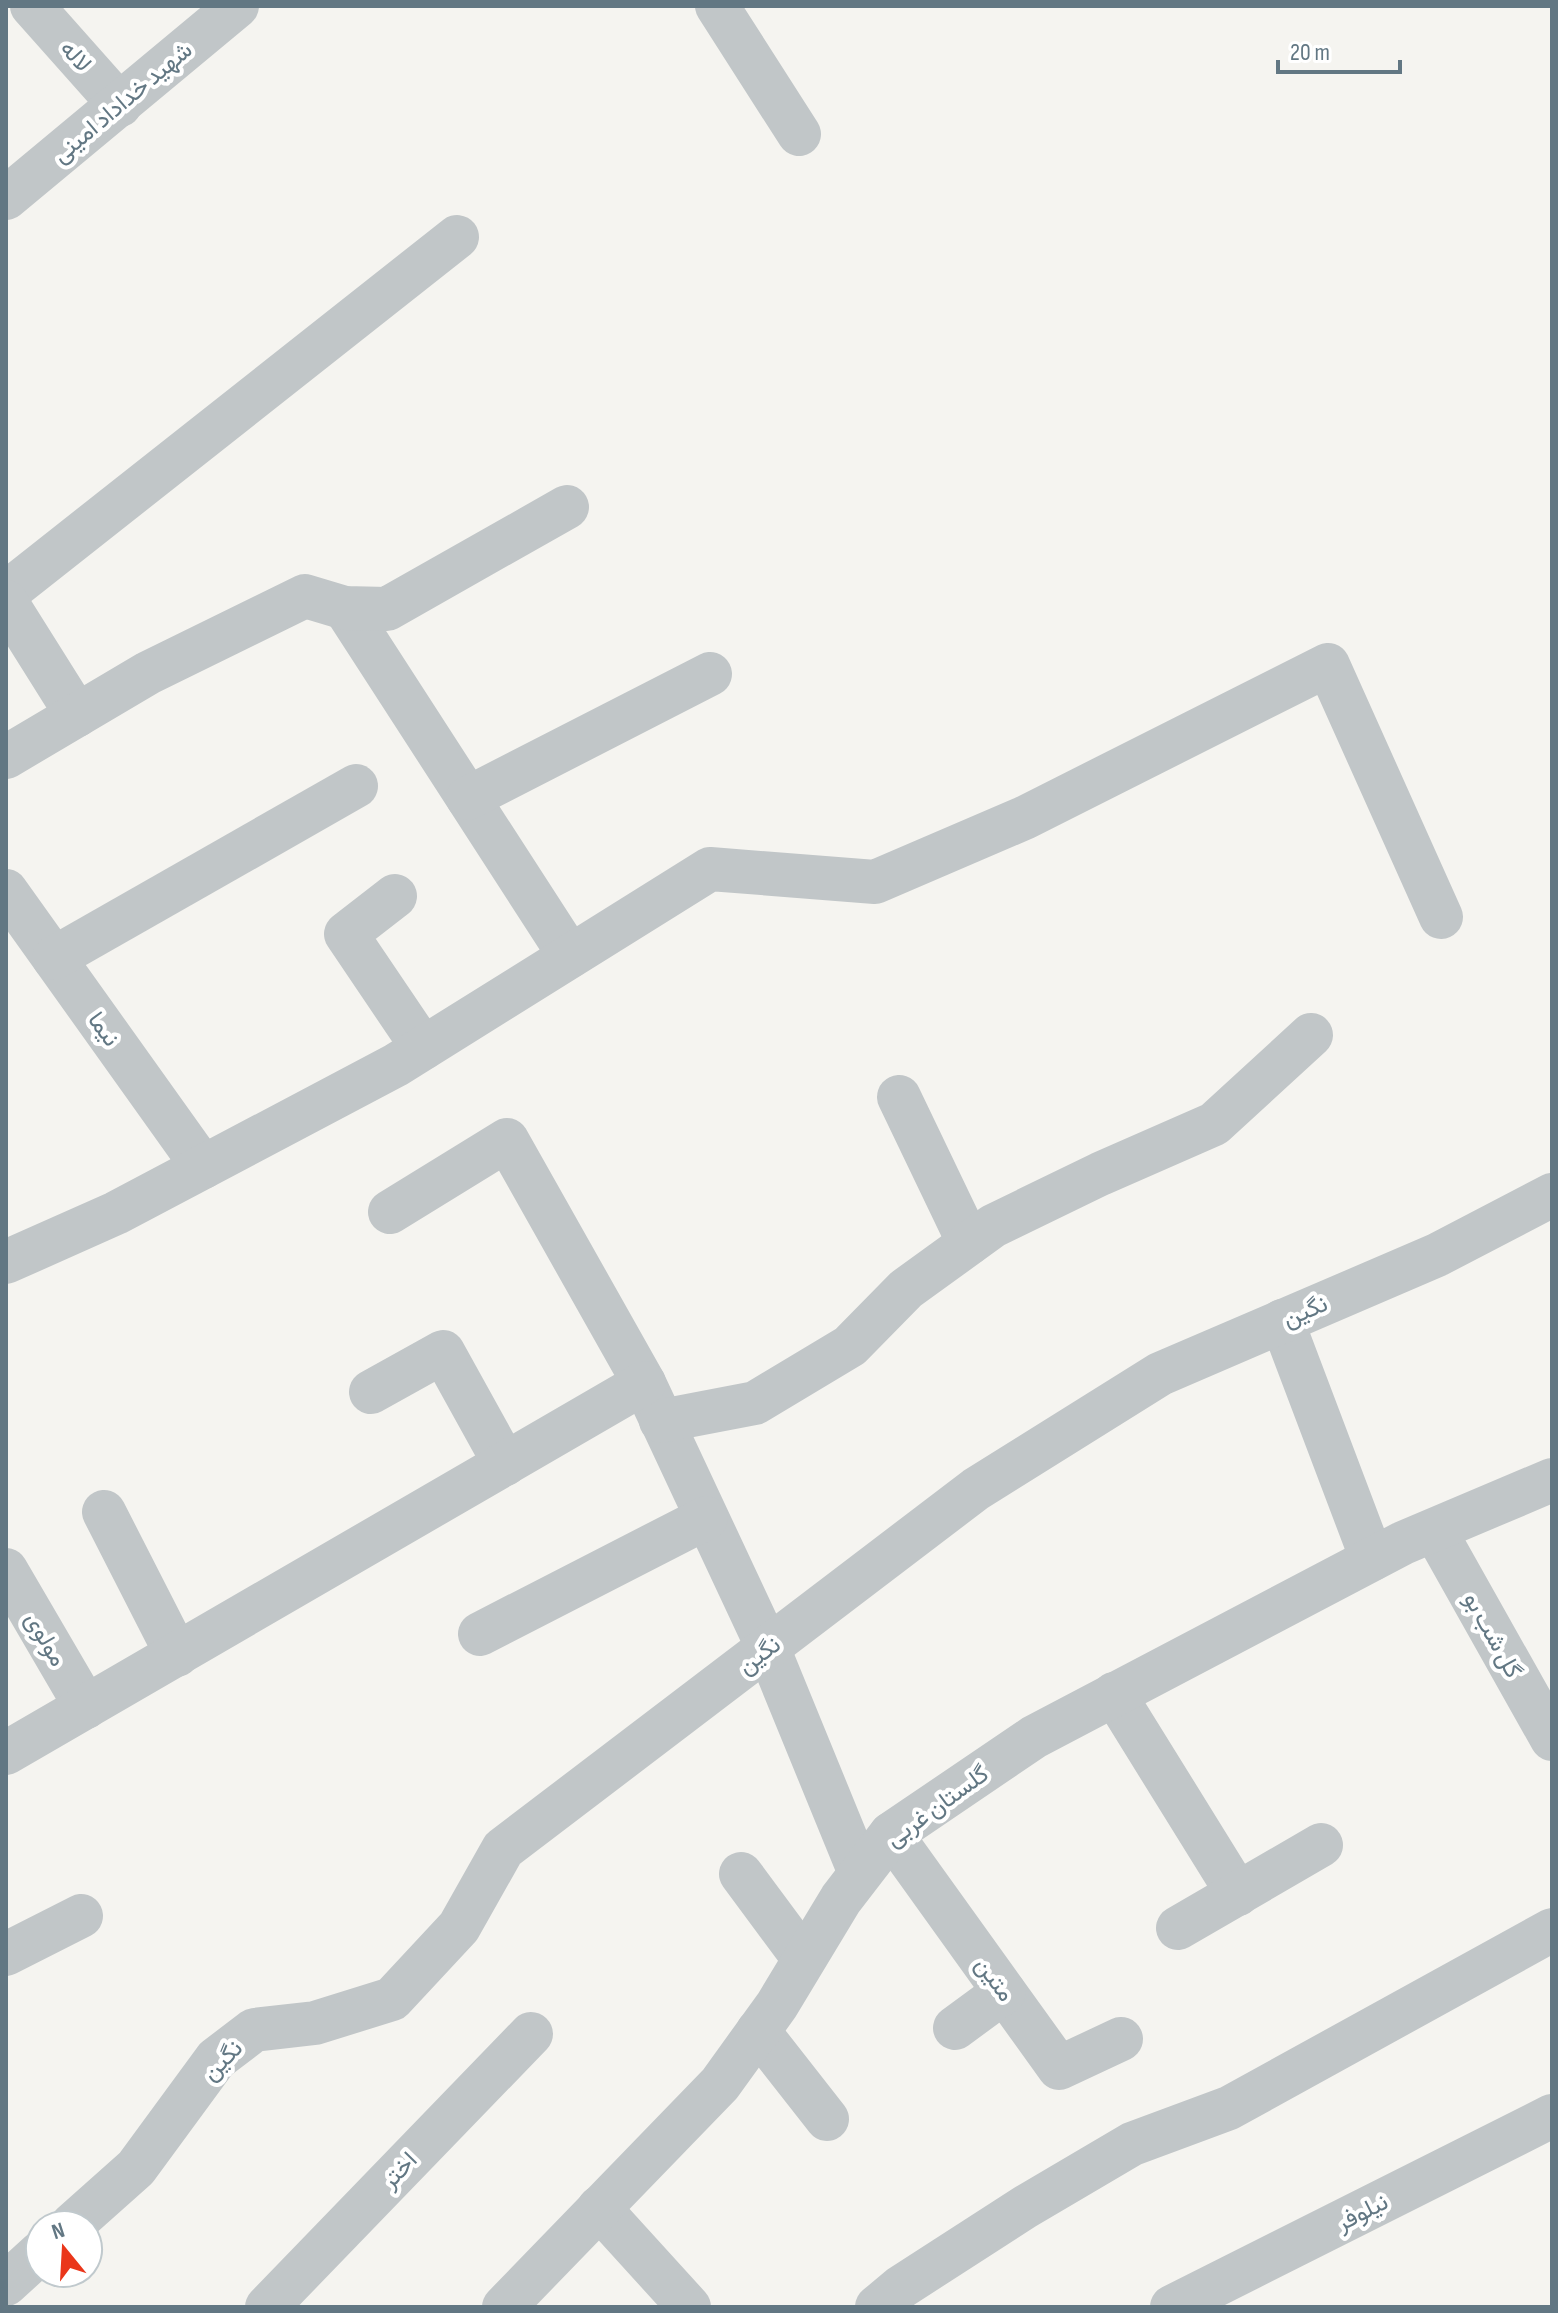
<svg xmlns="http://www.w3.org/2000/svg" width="1558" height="2313" font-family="'Sofia Sans Condensed',Vazirmatn,sans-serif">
<rect width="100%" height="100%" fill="#f5f4f0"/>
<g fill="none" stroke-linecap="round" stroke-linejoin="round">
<g stroke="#c1c6c8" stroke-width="44">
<path d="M32,6L120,105"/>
<path d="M717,6L799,134"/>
<path d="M6,198L237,6"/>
<path d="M6,593L457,237"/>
<path d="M6,602L77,715"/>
<path d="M345,608L570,956"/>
<path d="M6,757L148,673L305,596L345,608L387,609L567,507"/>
<path d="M468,798L710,674"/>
<path d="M6,891L203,1167"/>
<path d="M395,896L346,934L423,1048"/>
<path d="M54,958L356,786"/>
<path d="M899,1097L969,1243"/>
<path d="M390,1212L507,1140L644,1383L768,1648L860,1873"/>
<path d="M6,1262L116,1213L396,1065L710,869L875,882L1024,818L1328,665L1441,917"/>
<path d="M1282,1321L1372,1559"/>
<path d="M371,1392L443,1352L505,1464"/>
<path d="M661,1421L755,1403L850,1346L906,1289L993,1226L1100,1174L1214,1124L1311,1035"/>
<path d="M104,1512L177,1655"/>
<path d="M1435,1531L1552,1739"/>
<path d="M6,1570L86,1707"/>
<path d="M480,1634L706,1518"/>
<path d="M1114,1694L1238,1894"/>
<path d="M6,1753L644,1383"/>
<path d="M891,1834L1059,2068L1121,2039"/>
<path d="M741,1874L804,1959"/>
<path d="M1178,1928L1321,1845"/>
<path d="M6,1954L81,1916"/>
<path d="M955,2028L1004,1992"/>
<path d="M758,2031L827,2119"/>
<path d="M599,2208L689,2307"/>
<path d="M72,2225L136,2168L216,2059L254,2030L315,2023L392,1999L459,1927L503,1849L976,1489L1160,1374L1437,1255L1552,1195"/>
<path d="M6,2284L40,2253"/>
<path d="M267,2307L531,2034"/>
<path d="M504,2307L720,2084L777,2005L841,1899L891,1834L1034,1737L1403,1543L1552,1480"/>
<path d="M877,2307L901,2287L1025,2207L1132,2144L1229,2108L1552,1930"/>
<path d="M1172,2307L1552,2116"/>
</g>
</g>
<g text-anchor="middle" stroke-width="8" stroke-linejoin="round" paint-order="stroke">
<g font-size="24" fill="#627783" stroke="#fff">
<text transform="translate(76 56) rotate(48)" y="8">لاله</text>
<text transform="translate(122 102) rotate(-40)" y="8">شهید خداداد امینی</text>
<text transform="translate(104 1029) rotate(54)" y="8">نیما</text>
<text transform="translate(1305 1311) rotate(-23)" y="8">نگین</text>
<text transform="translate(1493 1635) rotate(61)" y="8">گل شب بو</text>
<text transform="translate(46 1639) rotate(60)" y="8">مولوی</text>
<text transform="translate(759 1655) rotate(-37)" y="8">نگین</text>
<text transform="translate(937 1806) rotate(-36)" y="8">گلستان غربی</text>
<text transform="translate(995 1979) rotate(54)" y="8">متین</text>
<text transform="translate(222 2060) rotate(-45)" y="8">نگین</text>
<text transform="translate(399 2170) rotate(-46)" y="8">اختر</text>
<text transform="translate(1362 2212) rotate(-27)" y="8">نیلوفر</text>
</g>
</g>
<rect width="1558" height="2313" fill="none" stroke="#627783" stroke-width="16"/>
<g transform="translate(64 2249) rotate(342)"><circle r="38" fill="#ffffff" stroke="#c0c9cd" stroke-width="2"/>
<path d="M0-6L14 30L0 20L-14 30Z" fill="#ea361a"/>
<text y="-12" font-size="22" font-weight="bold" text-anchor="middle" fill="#627783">N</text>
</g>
<path d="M1278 60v12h122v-12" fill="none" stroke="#627783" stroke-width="4"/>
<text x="1290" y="60" font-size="24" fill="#627783" stroke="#ffffff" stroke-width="6" paint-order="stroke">20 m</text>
</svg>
